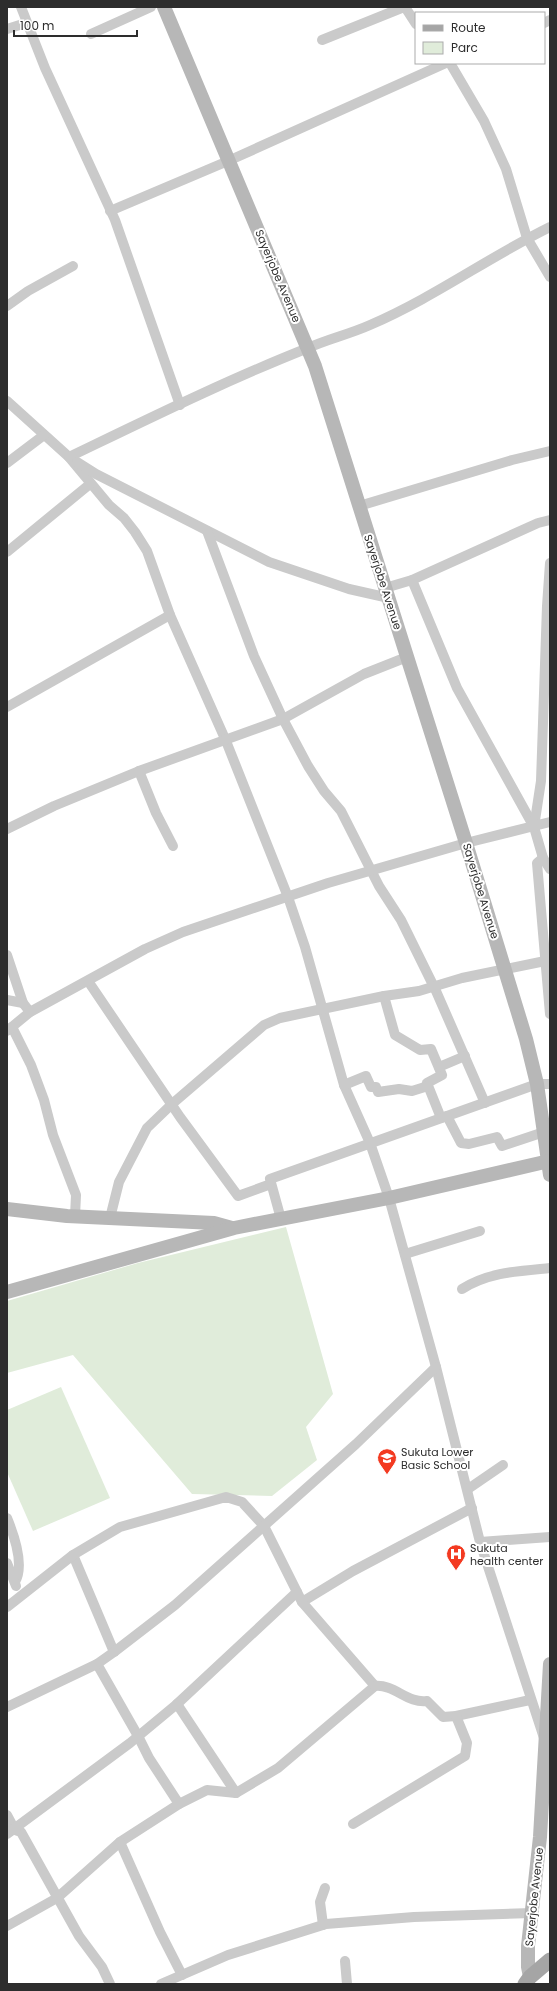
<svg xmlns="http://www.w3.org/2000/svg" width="557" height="1991" font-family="Poppins,sans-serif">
<rect width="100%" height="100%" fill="#fff"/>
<g fill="#e0ecda">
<path d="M286,1227L333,1394L306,1427L317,1460L272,1496L192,1494L73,1355L7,1373V1301L138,1263Z"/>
<path d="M61,1387L110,1498L33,1531L7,1472V1410Z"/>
</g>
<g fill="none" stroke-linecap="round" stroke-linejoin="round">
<g stroke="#cacaca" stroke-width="10">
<path d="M21,7L45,68L115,220L180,405"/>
<path d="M405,7L416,24"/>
<path d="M544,23L550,20"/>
<path d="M7,29L26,23"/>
<path d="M91,34L151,7"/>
<path d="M322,40L404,7"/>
<path d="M450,63L484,121L506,169L527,238L550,277"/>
<path d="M110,211L228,161L446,63"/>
<path d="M7,306L28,291L73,266"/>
<path d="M7,401L69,457L109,505L124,518L135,532L147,551L170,615L226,741L288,897L305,947L344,1085L370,1143L389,1198L436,1367L480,1542L544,1738"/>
<path d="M69,457C148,419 227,380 308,348C328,339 350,334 370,325C433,298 489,257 550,227"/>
<path d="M77,462L96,474L269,562L349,589L389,598"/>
<path d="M7,463L44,435"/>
<path d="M359,506L512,460L550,451"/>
<path d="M207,531L254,656L283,719L308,766L324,791L341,811L379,886L401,920L436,991L485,1103"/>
<path d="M7,552L90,484"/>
<path d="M412,580L457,688L534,827L543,858L550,869"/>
<path d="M385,588L412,580L538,523L550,520"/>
<path d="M7,707L170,615"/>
<path d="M139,771L156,813L173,846"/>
<path d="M534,827L541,781L547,606L550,563"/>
<path d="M7,829L54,806L139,771L283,719L364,674L407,657"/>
<path d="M543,858L537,863L550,1014"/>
<path d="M7,955L23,1003L30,1012"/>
<path d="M88,981L180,1117L238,1196L271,1184"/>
<path d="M384,996L395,1035L420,1050L431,1049L442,1075L427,1083L441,1118"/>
<path d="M7,1000L23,1003"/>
<path d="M12,1027L31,1065L44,1100L53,1135L76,1195L75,1216"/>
<path d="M7,1031L30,1012L145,949L183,932L328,883L466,843L550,822"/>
<path d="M439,1067L465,1056"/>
<path d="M344,1085L366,1076L371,1087H376L378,1092L399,1089L412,1091L428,1086"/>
<path d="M447,1116L461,1143L469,1144L497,1137L502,1146L544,1132"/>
<path d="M110,1218L119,1182L147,1128L172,1104L264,1025L280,1018L384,996L419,991L462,978L550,960"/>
<path d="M281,1219L270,1179L537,1084H550"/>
<path d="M405,1254L480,1231"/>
<path d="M462,1289C489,1272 519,1271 550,1268"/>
<path d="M468,1489L503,1465"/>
<path d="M7,1518C14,1535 25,1565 15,1582"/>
<path d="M480,1542L550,1537"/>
<path d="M73,1555L114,1652"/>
<path d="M7,1563L16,1586"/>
<path d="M302,1602L353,1571L472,1508"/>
<path d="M7,1607L73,1555L120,1527L226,1497L242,1502L264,1526L302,1602L375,1686L278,1768L236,1793L207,1790L179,1804L120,1842L57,1898L7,1926"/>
<path d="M97,1664L138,1736L149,1758L179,1804"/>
<path d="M375,1686C394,1684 408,1704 427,1701L443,1717L456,1716L530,1700"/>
<path d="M177,1704L236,1793"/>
<path d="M7,1707L97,1664L114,1652L175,1605L356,1444L436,1367"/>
<path d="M7,1815L15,1830L21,1832L79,1936L102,1967L110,1984"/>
<path d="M353,1824L465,1756L467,1743L456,1716"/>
<path d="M7,1834L130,1743L177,1704L297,1592"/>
<path d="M120,1842L160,1932L182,1975"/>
<path d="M323,1925L320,1902L325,1888"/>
<path d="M345,1961L347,1984"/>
<path d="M161,1984L228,1955L326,1924L414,1917L532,1913"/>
</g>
<g stroke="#b7b7b7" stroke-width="14">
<path d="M164,7L315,366L466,843L526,1039L537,1084L550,1175"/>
<path d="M7,1209L67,1216L214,1223L232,1228"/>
<path d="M7,1292L234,1228L389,1198L549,1161"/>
<path d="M530,1977L528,1967V1946L540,1837L550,1664"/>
</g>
<path stroke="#a5a5a5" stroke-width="15" d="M525,1984L530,1977L550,1960"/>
</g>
<defs>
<symbol id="school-pin" viewBox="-11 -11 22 30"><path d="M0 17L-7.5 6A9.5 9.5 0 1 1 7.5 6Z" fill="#f33a21" stroke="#fff"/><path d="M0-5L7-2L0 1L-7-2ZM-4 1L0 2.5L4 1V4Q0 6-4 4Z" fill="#fff"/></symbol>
<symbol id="hospital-pin" viewBox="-11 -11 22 30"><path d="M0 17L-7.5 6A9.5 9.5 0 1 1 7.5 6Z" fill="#f33a21" stroke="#fff"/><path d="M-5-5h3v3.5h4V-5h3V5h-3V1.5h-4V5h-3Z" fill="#fff"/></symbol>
</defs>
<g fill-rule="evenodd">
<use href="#school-pin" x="376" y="1447" width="22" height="30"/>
<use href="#hospital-pin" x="445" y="1543" width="22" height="30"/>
</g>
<g text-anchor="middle" stroke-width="4" stroke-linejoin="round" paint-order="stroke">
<g font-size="11" fill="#2d2d2d" stroke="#fff">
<text transform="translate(278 276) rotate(67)" y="4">Sayerjobe Avenue</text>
<text transform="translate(383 582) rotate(72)" y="4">Sayerjobe Avenue</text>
<text transform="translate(481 891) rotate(73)" y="4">Sayerjobe Avenue</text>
<text transform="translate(534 1897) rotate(-84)" y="4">Sayerjobe Avenue</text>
</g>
<g font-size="11" fill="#2d2d2d" stroke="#fff" text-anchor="start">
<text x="401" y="1456">Sukuta Lower<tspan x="401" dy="13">Basic School</tspan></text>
<text x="470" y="1552">Sukuta<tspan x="470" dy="13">health center</tspan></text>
</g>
</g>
<rect width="557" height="1991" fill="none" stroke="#2d2d2d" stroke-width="16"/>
<rect x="415" y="12" width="130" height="52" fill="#ffffff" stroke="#ababab"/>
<rect x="423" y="25" width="20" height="6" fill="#a5a5a5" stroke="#ababab"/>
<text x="451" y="32" font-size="12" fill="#2d2d2d">Route</text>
<rect x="423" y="42" width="20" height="12" fill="#e0ecda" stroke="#ababab"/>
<text x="451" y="52" font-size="12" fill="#2d2d2d">Parc</text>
<path d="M14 30v6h123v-6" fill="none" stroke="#2d2d2d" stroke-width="2"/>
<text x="20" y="30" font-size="12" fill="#2d2d2d" stroke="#ffffff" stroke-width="3" paint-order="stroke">100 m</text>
</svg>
